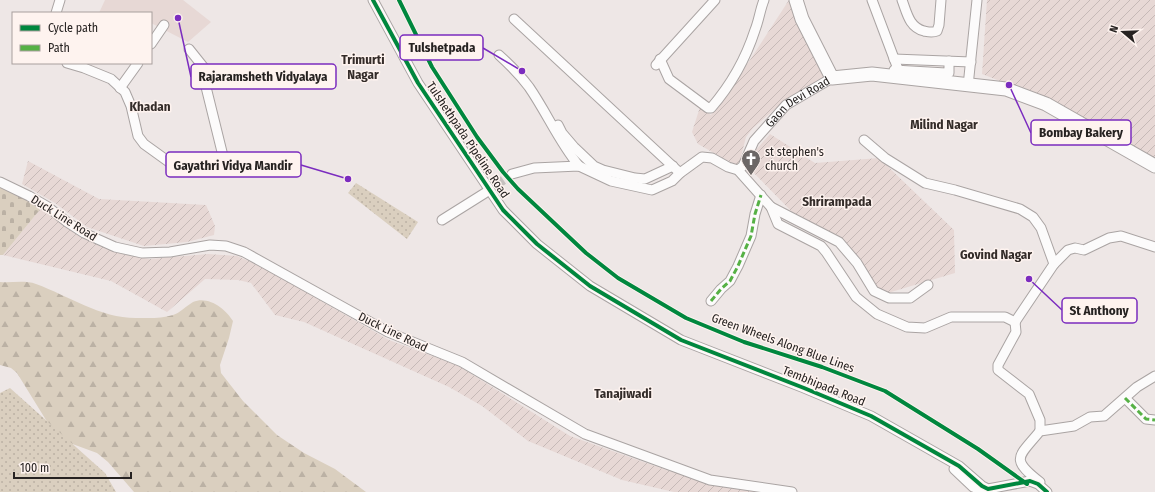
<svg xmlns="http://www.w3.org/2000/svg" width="1155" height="492" font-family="'Fira Sans Condensed',sans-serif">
<defs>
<pattern id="industrial-furrows" width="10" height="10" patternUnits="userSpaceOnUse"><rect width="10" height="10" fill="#e7d8d5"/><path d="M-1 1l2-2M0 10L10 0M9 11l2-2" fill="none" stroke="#c6b9b7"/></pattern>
<pattern id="forest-firs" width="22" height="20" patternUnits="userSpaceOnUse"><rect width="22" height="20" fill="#dacfbf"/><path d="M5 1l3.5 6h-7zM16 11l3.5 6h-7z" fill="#bbb1a4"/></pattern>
<pattern id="cemetery-stones" width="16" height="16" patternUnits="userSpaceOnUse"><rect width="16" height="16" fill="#dacfbf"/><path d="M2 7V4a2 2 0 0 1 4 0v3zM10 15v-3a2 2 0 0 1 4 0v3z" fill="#bbb1a4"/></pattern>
<pattern id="park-dots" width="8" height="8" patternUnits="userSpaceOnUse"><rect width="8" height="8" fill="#dacfbf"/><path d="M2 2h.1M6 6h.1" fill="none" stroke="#bbb1a4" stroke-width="1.8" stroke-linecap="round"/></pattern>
</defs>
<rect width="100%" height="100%" fill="#eee7e6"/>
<path fill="#e7d8d5" d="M105,0H183L211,22L188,42L151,23V13H99Z"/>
<g fill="url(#industrial-furrows)">
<path d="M789,0H793L824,76L821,83L788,98L753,128L746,137L739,164L735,165L698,144L692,132L700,107L711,115L750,60Z"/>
<path d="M987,0H1155V158L1049,100L982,74Z"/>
<path d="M770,134L815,163L879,158L954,230L955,273L881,295L846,246L794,214L750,169L754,152Z"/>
<path d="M28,161L99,199L206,205L215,226L214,235L187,242L144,246L87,227L55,203L22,184Z"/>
<path d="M42,207L67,227L90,241L127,255L150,259L208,254L237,256L262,267L389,340L457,365L570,436L669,471L736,487L772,492H674L622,480L528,441L482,406L449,387L304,322L275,315L251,283L238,280L205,279L167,312L111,281L3,255Z"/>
</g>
<path fill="url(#forest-firs)" d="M0,282C12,283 25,280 36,284C69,296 100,318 136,318C148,318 161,319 173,315C180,313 186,306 193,302C208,295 226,309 233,321L229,338L220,365L221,373L243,401L277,435L304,453L335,469L366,492H134L108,462L97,453L67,442L54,433L17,373L11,368L0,365Z"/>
<path fill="url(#cemetery-stones)" d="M0,187L42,207L3,255H0Z"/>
<g fill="url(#park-dots)">
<path d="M356,183L418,222L407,239L348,193Z"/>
<path d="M10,388L105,473L116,492H0V393Z"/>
</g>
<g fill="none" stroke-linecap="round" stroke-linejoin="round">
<path stroke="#c6c0bf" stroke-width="9" stroke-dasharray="9 4.5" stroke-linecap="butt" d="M485,193L512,174"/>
<defs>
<g id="street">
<path d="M373,0L418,83L503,210L537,244L590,286L681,340L804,388L871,416L959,466L982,486L988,489L1030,481L1038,484L1047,492"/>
<path d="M872,0L901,77"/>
<path d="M902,0C907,13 909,27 924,31C929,32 932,33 937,31L939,25L941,0"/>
<path d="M56,13L60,0"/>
<path d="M514,19L680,173"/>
<path d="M151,44L164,25"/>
<path d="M499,55C510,65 520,75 529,87C547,113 559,142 579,166"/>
<path d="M660,59L669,79L708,108H711C730,86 746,58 755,30C759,20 760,10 764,0"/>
<path d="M894,59L971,62"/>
<path d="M67,63L84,68L111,79L125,92L131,106L138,136L144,144L169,162L180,165L224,160L206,87L205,69L189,49"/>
<path d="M656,65L715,0"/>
<path d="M894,70L946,73H949V61"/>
<path d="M968,86L977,0"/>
<path d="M120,88L138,63"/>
<path d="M558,125L562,133L574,147L594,166L603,170L635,178L645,179L673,166"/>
<path d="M864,140L885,158L925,183L955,190L1020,209L1033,217L1041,228L1054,264L1015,322"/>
<path id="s1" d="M738,170L743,166L754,141L786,105L832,78"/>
<path d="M512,174L534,168L579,166L611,181L652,190L672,181L680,173L702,157L712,158L728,167L738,170L771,207L778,224L821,246L826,252L856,297L877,314L907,327L925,328L951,317H1005L1015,322"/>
<path d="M0,182L29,196L48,207L67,222L84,233L115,247L142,253L170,252L210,245L226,246L244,252L388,332L462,362L585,434L710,480L792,492"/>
<path d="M771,207L839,242L857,263L874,291L889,298H910L928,285"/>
<path d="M442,220L485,193"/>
<path d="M1054,264L1068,250L1075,248L1084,250L1109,238L1121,236L1155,247"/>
<path d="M711,301L721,289L730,281L738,266L751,236L755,214L761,195"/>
<path d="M1015,322L1016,332L998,365V370L1029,394L1040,420V431"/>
<path d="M1125,398L1146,419L1155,420"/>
<path d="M954,469L973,487L986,492"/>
<path d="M1040,482C1009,458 1019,457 1040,431L1074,426L1090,417L1104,416L1137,387L1155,376"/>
</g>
<path id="secondary" d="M796,0L802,19L832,78L872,74L1006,89L1046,104L1155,166"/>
</defs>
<use href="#street" stroke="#aaa4a3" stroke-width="11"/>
<use href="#secondary" stroke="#aaa4a3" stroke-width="15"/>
<use href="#street" stroke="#fcfbfb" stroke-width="9"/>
<use href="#secondary" stroke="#fcfbfb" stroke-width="13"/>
<g stroke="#56b145" stroke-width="3" stroke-dasharray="6 3" stroke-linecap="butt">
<path d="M711,301L721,289L730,281L738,266L751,236L755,214L761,195"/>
<path d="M1125,398L1146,419L1155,420"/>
</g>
<defs>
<g id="cycleway">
<path d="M373,0L418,83L503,210L537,244L590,286L681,340L804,388L871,416L959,466L982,486L988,489L1030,481L1038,484L1047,492"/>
<path d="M399,0L432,67L477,137L503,172L518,189L586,253L618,278L686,318L744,342L822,367L885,391L978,449L1027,484"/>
</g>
</defs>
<use href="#cycleway" stroke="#fef3ef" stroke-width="6"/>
<use href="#cycleway" stroke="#00873e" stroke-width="4"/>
</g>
<defs>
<symbol id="church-pin" viewBox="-11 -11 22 30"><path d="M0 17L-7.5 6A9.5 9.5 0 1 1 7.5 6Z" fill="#6c6766" stroke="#fef3ef"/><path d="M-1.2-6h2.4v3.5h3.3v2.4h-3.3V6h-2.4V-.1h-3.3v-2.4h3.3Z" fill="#fff"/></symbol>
</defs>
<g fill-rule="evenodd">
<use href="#church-pin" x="740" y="148" width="22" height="30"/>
</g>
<g text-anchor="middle" stroke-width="3" stroke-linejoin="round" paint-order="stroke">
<g font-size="12" fill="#262221" stroke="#fef3ef">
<text dy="4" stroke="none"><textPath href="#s1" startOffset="93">Gaon Devi Road</textPath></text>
<text transform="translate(468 140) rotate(56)" y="4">Tulshethpada Pipeline Road</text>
<text transform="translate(64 218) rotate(32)" y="4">Duck Line Road</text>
<text transform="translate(393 332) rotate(26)" y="4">Duck Line Road</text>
<text transform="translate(783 343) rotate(20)" y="4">Green Wheels Along Blue Lines</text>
<text transform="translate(824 386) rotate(22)" y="4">Tembhipada Road</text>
</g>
<g font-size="12" fill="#262221" stroke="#fef3ef" text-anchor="start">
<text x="765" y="156">st stephen's<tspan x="765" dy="14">church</tspan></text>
</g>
<g font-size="13" font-weight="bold" fill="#342c29" stroke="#fef3ef">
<text x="363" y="64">Trimurti<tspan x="363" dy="15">Nagar</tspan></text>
<text x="150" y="111">Khadan</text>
<text x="944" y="129">Milind Nagar</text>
<text x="837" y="206">Shrirampada</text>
<text x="996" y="259">Govind Nagar</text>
<text x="623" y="398">Tanajiwadi</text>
</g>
</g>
<path fill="none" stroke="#7b2cbf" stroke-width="1.5" d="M522 71L483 48M178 18L191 77M1009 85L1031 133M348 179L301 165M1029 279L1062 310"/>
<g fill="#7b2cbf" stroke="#fef3ef" stroke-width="1.5">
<circle cx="522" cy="71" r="4"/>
<circle cx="178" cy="18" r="4"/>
<circle cx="1009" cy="85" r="4"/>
<circle cx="348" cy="179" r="4"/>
<circle cx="1029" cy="279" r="4"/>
</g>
<g fill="#fef3ef" stroke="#7b2cbf" stroke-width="1.5">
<rect x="400" y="35" width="83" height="25" rx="4"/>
<rect x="191" y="64" width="145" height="25" rx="4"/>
<rect x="1031" y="120" width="100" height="25" rx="4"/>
<rect x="166" y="152" width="135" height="25" rx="4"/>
<rect x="1062" y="298" width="75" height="25" rx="4"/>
</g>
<g font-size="13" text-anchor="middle" font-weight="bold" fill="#262221">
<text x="442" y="52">Tulshetpada</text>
<text x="263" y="81">Rajaramsheth Vidyalaya</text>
<text x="1081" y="137">Bombay Bakery</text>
<text x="233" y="170">Gayathri Vidya Mandir</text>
<text x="1099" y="315">St Anthony</text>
</g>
<rect x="12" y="12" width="140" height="52" fill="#fef3ef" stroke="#a89f9d"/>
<rect x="20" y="25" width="20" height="6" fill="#00873e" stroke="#a89f9d"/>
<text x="48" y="32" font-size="12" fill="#262221">Cycle path</text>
<rect x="20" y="45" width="20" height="6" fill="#56b145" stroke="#a89f9d"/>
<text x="48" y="52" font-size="12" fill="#262221">Path</text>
<g transform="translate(1123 32) rotate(289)" stroke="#fef3ef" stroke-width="3" paint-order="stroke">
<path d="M0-3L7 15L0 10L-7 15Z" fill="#262221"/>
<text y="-6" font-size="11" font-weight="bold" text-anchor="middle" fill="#262221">N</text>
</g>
<path d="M14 472v6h117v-6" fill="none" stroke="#262221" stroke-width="2"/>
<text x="20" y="472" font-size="12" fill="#262221" stroke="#fef3ef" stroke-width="3" paint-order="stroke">100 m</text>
</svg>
